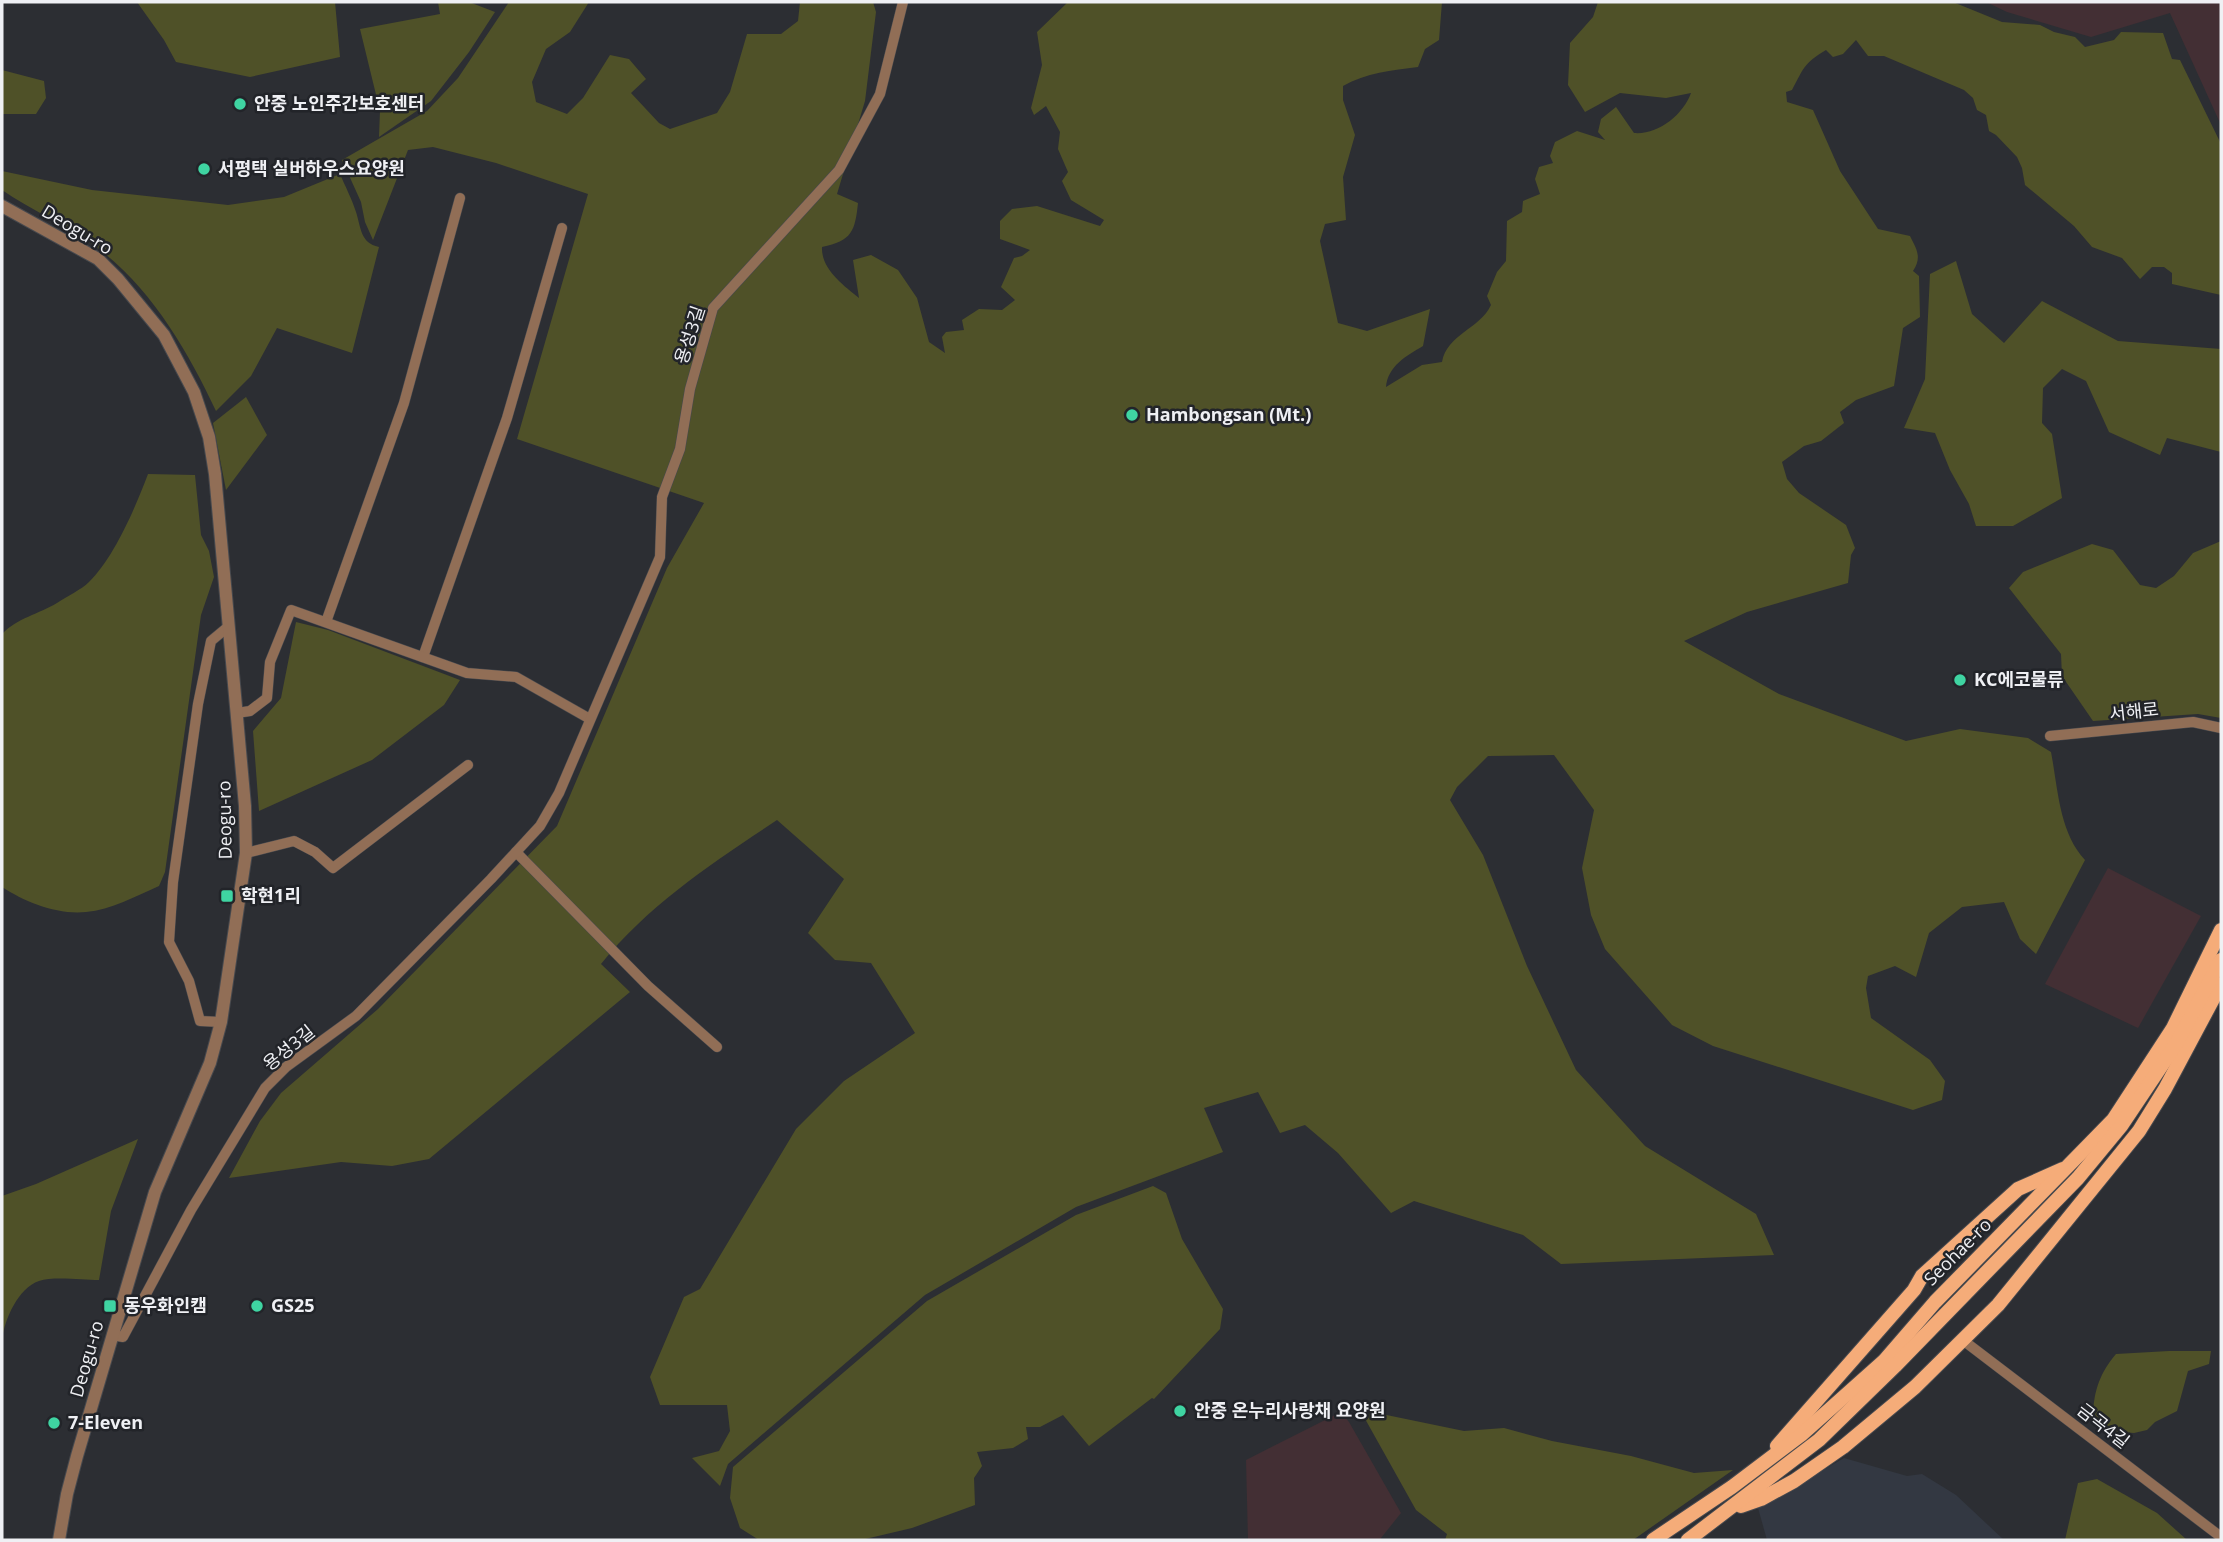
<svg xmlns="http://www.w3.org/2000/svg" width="2223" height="1542" font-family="'Open Sans','Noto Sans KR',sans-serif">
<rect width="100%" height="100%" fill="#2c2e33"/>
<path fill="#333842" d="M1844,1458L1907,1476L1922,1474L1956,1495L2004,1540H1767L1758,1508Z"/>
<g fill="#432f34">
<path d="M1986,2H2221V125L2170,13L2091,37L2007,12Z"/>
<path d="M2108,868L2201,916L2138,1028L2045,984Z"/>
<path d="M1341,1412L1349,1422L1401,1513L1381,1538V1540H1248L1246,1460Z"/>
</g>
<g fill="#4f5128">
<path d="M137,2H335L340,57L250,77L176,62L164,40Z"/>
<path d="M438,2H469L495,12L469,52L431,101L379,137L380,111L360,29L440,14Z"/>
<path d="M509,2H589L570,32L546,49L532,82L536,102L567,114L583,98L610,55L629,59L646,79L631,93L659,123L670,129L717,113L730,92L747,34H781L798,21L800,2H873L876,12L865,101L837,194L858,203C855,231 852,241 822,247C821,269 843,285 859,298L853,260L871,255L898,270L917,298L929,342L945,353L942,337L946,332L964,330L962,320L979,309L1002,310L1015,300L1001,287L1014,258L1022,256L1030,250L1000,239V221L1012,209L1037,206L1100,226L1104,220L1071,200L1062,181L1068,172L1058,149L1060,132L1046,106L1034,115L1031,108L1042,65L1037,32L1068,2H1442L1439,40L1425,49L1418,67C1392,70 1366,73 1343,86V100L1355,135L1343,177L1346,220L1325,224L1320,241L1338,323L1367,331L1430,309L1423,346C1406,356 1388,366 1386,387L1422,365L1442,362C1447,334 1480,329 1491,305L1487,296L1497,272L1506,261L1507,221L1522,212L1523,201L1540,194L1535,179L1539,167L1553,163L1550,156L1555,142L1577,131L1605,140L1598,132L1601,119L1616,107L1634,133C1658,135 1683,115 1691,93L1666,98L1620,93L1585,112L1568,85L1570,43L1593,17L1598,2H1953L2002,22L2040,25L2054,32L2075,37L2085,47L2114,40L2121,32L2163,33L2172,59L2180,60L2221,144V295L2172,284V273L2164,267H2152L2140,279L2122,258L2092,247L2074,226L2025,185L2022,168L2017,157L1996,135L1989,131L1986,115L1977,110L1973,98L1964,90L1884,56H1868L1856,40L1843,54L1833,57L1826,50C1803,64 1804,68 1792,90L1786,92L1787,102L1813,110L1840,171L1878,229L1910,236C1917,250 1922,257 1913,271L1919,276L1920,317L1903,328L1894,386L1856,400L1840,412L1844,423L1821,441L1804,446L1782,462L1787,479L1799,493L1846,525L1855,548L1851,555L1848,583L1747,612L1684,641L1779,694L1906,741L1960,729L2028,738L2051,752C2058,788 2059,832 2085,860L2036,954L2020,939L2004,902L1962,907L1929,933L1916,977L1895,966L1868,976L1866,988L1871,1018L1930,1060L1945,1081L1942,1100L1913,1110L1713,1046L1672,1025L1605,949L1591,915L1582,868L1594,810L1554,755L1488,756L1457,787L1450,800L1483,855L1527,966L1576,1070L1645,1146L1756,1214L1774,1255L1561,1264L1523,1235L1414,1201L1391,1213L1338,1153L1305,1125L1280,1133L1258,1092L1204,1108L1223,1152L1076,1207L925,1295L728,1464L720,1486L692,1458L719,1451L730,1431L727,1405H660L650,1377L684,1297L700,1289L796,1129L844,1081L915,1033L871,963L835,960L808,933L844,879L777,820C714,862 649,904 601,964L630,992L429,1159L392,1166L341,1162L229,1178L260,1121L281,1093L378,1009L557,826L667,568L704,503L517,439L588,194L496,163L433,147L408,150L373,240L365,222L361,202L342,160L427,111L458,78Z"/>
<path d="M2,70L44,81L46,98L36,114H2Z"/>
<path d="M2,171L92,190L228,205L284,197L340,174C345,186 352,199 356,212C361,227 360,243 379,247L352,353L277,328L251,376L216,411C187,349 147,281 89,242C61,223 30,209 2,190Z"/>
<path d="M1956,261L1972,314L2004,343L2042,301L2118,341L2221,349V452L2167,438L2160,455L2109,432L2086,381L2062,369L2043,388L2042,423L2052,434L2062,498L2013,526H1976L1969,504L1950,470L1935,433L1904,428L1925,379L1930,274Z"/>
<path d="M246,397L267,435L226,490L213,423Z"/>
<path d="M148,474L195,475L201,535L209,551L214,577L201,615L165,872L159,886C136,896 111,910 86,912C57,915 25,902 2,887V634C17,618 39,614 57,603C67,596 81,590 89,582C114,558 136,506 148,474Z"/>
<path d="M2221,541V718L2198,714L2093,721L2062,676L2061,654L2009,588L2023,572L2092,544L2113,550L2140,585L2156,588L2174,576L2193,553Z"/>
<path d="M296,622L328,630L460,680L444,705L372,760L259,811L253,731L281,698Z"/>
<path d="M138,1139L111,1211L99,1280C83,1280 53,1276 39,1281C18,1288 5,1319 2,1339V1196L36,1184Z"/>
<path d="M1153,1186L1166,1193L1182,1239L1223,1309L1220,1329L1154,1399L1152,1398L1089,1446L1063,1415L1040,1427H1026L1028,1439L1013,1448L977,1452L982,1466L974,1478L975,1505L912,1528L861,1540H759L740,1528L730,1498L733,1467L927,1301L1076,1215Z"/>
<path d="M2169,1351H2211L2209,1364L2188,1371L2177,1411L2155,1422L2147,1430L2134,1433L2109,1431L2093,1415C2094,1390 2100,1373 2116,1354Z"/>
<path d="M1372,1412L1464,1431L1504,1428L1552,1441L1631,1456L1694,1473L1733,1470L1633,1540H1445L1447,1534L1416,1510L1364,1417Z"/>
<path d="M2097,1479L2157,1513L2187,1540H2065L2078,1483Z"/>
</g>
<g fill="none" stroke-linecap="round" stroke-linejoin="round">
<defs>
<g id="minor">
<path d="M326,622L404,403L460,198"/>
<path d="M423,657L507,418L562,228"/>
<path d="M237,713L250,711L267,698L270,662L291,610L467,673L516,677L590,719"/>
<path d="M2050,736L2193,722L2221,728"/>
<path d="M516,852L648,986L717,1047"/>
<path d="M246,853L294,841L315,852L333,868L468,765"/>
<path d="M221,1022L200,1021L189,981L169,942L173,882L198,704L211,641L229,626"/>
<path d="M112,1335L123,1337L191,1210L265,1088L286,1067L356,1016L491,879L540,826L559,793L660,557L662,497L680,449L690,389L713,308L839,170L880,94L903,2"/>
<path d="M1964,1341L2221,1537"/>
</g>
<path id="tertiary" d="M2,206L98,259L118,279L164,335L194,392L209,437L215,474L245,806L246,853L221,1022L210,1063L155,1192L77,1456L67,1494L59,1540"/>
<g id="primary">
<path d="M1777,1446L1914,1290L1922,1276L2018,1189L2063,1169"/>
<path d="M1741,1506L1761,1499L1794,1481L1843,1447L1915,1387L1998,1305L2139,1131L2165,1089L2221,984"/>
<path d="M1653,1540L1732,1487L1801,1435L1884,1361L1935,1302L2113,1120L2173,1028L2221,930"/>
<path d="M1688,1540L1819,1440L1895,1366L2078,1178L2121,1126L2176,1044L2221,960"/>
</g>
</defs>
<use href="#minor" stroke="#47494e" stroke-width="11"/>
<use href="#tertiary" stroke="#47494e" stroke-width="14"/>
<use href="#primary" stroke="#47494e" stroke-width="16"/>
<use href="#minor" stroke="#916e56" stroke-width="10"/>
<use href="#tertiary" stroke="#916e56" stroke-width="12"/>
<use href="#primary" stroke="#f5ac79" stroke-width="14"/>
</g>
<g fill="#3fd4a2" stroke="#222429" stroke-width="2.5">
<circle cx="240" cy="104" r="7"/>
<circle cx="204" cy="169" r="7"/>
<circle cx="1132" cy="415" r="7"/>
<circle cx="1960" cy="680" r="7"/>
<rect x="220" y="889" width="14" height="14" rx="3.5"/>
<rect x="103" y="1299" width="14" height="14" rx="3.5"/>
<circle cx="257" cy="1306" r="7"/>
<circle cx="1180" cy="1411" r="7"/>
<circle cx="54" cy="1423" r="7"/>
</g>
<g text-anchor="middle" stroke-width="5" stroke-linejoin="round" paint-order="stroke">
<g font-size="18" font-weight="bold" fill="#eff0f4" stroke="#222429" text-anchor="start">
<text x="254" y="110">안중 노인주간보호센터</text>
<text x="218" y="175">서평택 실버하우스요양원</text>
<text x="1146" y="421">Hambongsan (Mt.)</text>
<text x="1974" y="686">KC에코물류</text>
<text x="241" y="902">학현1리</text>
<text x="124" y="1312">동우화인캠</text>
<text x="271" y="1312">GS25</text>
<text x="1194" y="1417">안중 온누리사랑채 요양원</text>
<text x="68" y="1429">7-Eleven</text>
</g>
<g font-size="18" fill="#eff0f4" stroke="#222429">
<text transform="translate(77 230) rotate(31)" y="6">Deogu-ro</text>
<text transform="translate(690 335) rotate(-72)" y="6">용성3길</text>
<text transform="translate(2134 712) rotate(-6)" y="6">서해로</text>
<text transform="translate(225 820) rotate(-91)" y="6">Deogu-ro</text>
<text transform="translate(289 1048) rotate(-39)" y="6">용성3길</text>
<text transform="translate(1958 1252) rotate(-45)" y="6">Seohae-ro</text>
<text transform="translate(87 1359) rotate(-74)" y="6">Deogu-ro</text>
<text transform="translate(2103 1426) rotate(38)" y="6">금곡4길</text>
</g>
</g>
<rect width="2223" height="1542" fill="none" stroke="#eff0f4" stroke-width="7"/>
</svg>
